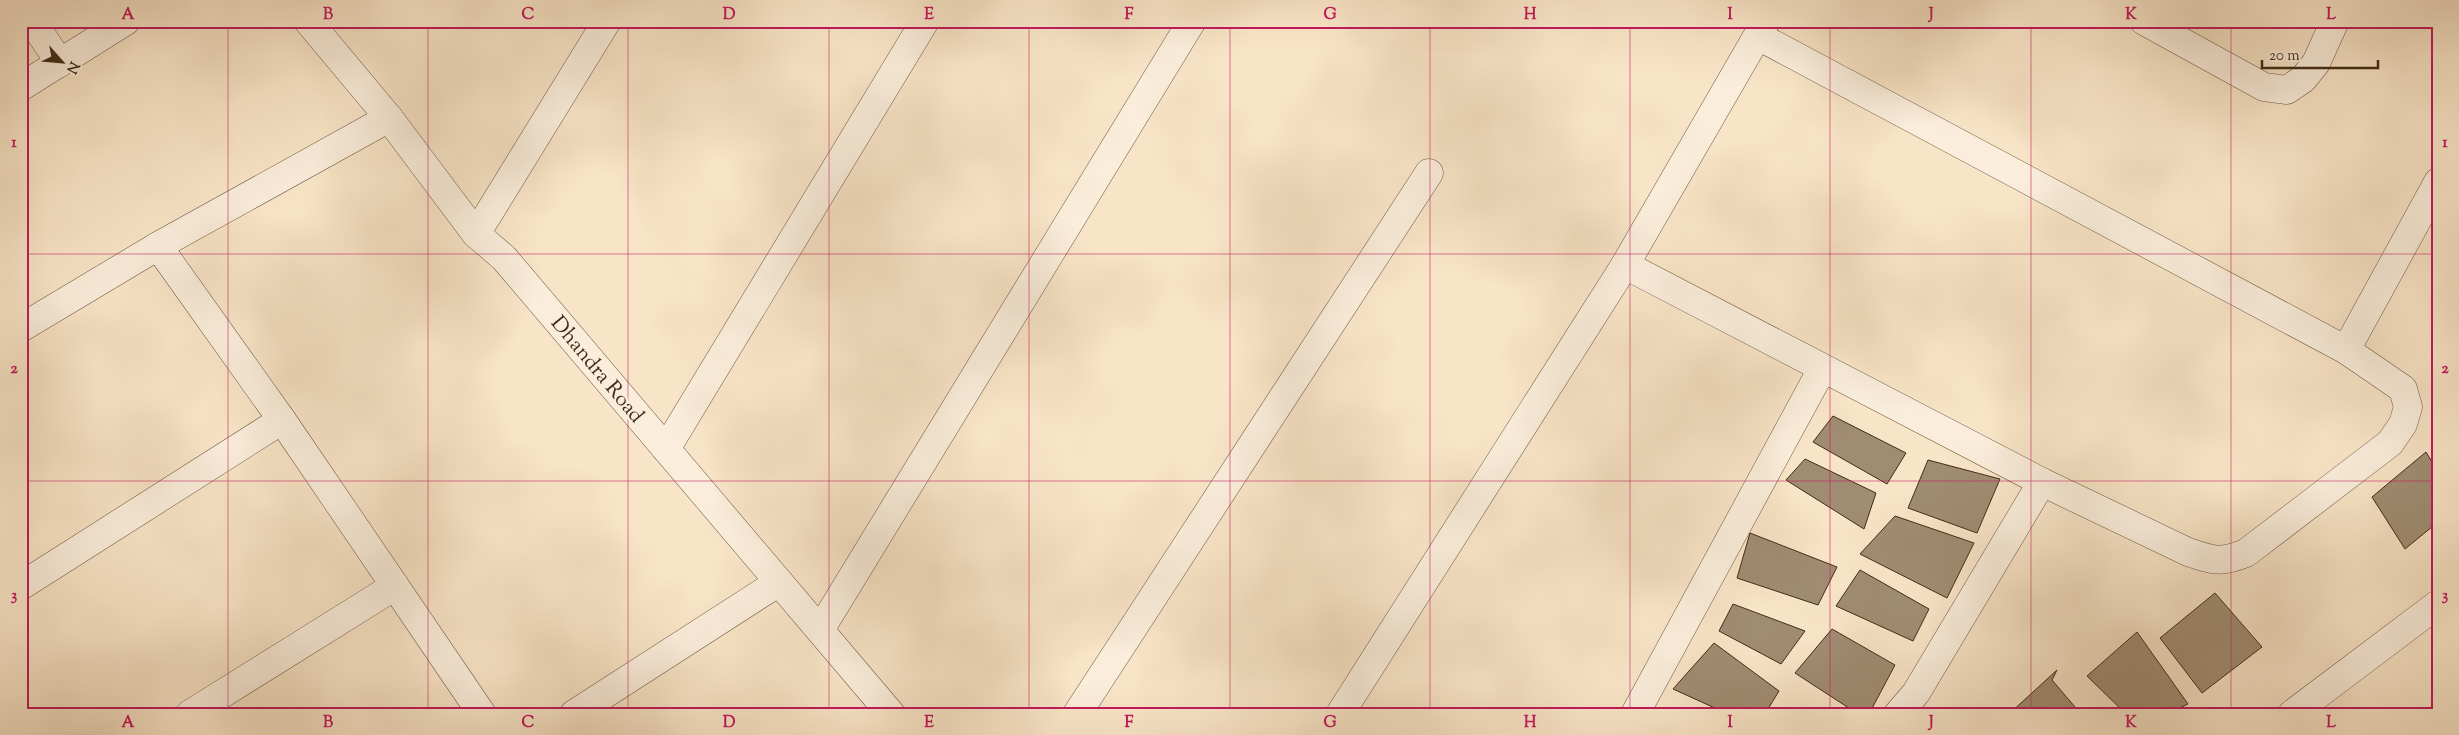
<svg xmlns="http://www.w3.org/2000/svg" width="2459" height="735" font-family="'Sorts Mill Goudy',serif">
<rect width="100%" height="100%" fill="#f8e4c7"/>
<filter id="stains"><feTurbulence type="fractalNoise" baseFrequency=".004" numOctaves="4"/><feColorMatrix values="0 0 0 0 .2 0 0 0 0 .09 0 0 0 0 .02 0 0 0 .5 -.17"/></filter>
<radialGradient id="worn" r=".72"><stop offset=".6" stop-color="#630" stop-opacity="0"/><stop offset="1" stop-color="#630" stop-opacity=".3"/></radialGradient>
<g fill="#a08c73" stroke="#412c17">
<path d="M1833,416L1906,453L1887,484L1813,442Z"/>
<path d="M2426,452L2438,472V522L2405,549L2372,497Z"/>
<path d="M1805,459L1876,493L1864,529L1786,480Z"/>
<path d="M1928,460L2000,479L1977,533L1908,508Z"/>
<path d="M1895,516L1974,543L1947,598L1860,554Z"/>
<path d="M1750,533L1837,567L1818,605L1737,578Z"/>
<path d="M1860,570L1929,609L1913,641L1836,606Z"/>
<path d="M2215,593L2262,647L2202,693L2160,638Z"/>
<path d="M1733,604L1805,631L1781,664L1719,631Z"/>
<path d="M1832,629L1895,665L1869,714H1858L1795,673Z"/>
<path d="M2137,632L2188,704L2167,714H2126L2087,676Z"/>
<path d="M1714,643L1779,691L1765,714H1728L1673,689Z"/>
<path d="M2057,670L2052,680L2081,714H2009Z"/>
</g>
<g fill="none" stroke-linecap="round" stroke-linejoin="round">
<defs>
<g id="minor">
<path d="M32,21L60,63"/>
<path d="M308,21L389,118L476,234L504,258L891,714"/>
<path d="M2144,21L2264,87L2287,90L2303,79L2316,63L2335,21"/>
<path d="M1758,36L2346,350L2438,182"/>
<path d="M21,87L126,21"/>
<path d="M476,234L607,21"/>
<path d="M158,246L282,420"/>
<path d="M1625,265L2042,482L2188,552C2214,561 2221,563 2246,553L2390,443L2403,424L2408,407L2403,389L2346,350"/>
<path d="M21,328L158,246L389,118"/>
<path d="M666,449L925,21"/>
<path d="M21,586L282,420L482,714"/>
<path d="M820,630L1192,21"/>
<path d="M190,714L395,586"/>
<path d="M574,714L779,582"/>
<path d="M1077,714L1429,173"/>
<path d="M1340,714L1625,265L1766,21"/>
<path d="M1635,714L1822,369"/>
<path d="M1898,714L1916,693L2042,482"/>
<path d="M2292,714L2438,604"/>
</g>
</defs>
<use href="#minor" stroke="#6f5a43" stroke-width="29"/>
<use href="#minor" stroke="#faeddb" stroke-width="28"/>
</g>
<path fill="none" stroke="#c2185b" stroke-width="1" stroke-opacity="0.55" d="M228,21V714M428,21V714M628,21V714M829,21V714M1029,21V714M1230,21V714M1430,21V714M1630,21V714M1830,21V714M2031,21V714M2231,21V714M21,254H2438M21,481H2438"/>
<g text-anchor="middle" stroke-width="5" stroke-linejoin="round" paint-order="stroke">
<g font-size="21" fill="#412c17" stroke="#faeddb">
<text transform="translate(598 369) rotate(50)" y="7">Dhandra Road</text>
</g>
</g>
<rect width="2459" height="735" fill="none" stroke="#f8e4c7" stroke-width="55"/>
<g transform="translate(62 62) rotate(117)" stroke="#faeddb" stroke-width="4" paint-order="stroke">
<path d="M0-4L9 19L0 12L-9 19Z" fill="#412c17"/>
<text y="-8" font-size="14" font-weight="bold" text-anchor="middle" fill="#412c17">N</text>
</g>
<path d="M2262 60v8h116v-8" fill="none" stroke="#412c17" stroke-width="2.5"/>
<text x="2269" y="60" font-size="15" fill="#412c17" stroke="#faeddb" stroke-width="4" paint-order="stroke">20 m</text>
<rect x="28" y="28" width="2404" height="680" fill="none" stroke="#c2185b" stroke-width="2"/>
<g font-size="16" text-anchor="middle" font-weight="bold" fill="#c2185b">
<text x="128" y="19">A</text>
<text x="328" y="19">B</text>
<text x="528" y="19">C</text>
<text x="729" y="19">D</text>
<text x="929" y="19">E</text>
<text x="1129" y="19">F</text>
<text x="1330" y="19">G</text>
<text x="1530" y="19">H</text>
<text x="1730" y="19">I</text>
<text x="1931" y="19">J</text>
<text x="2131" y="19">K</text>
<text x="2331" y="19">L</text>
<text x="14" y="147">1</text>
<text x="2445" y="147">1</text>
<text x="14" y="373">2</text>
<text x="2445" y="373">2</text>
<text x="14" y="600">3</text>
<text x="2445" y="600">3</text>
<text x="128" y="727">A</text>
<text x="328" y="727">B</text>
<text x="528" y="727">C</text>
<text x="729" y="727">D</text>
<text x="929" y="727">E</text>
<text x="1129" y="727">F</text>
<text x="1330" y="727">G</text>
<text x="1530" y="727">H</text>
<text x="1730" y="727">I</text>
<text x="1931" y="727">J</text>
<text x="2131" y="727">K</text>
<text x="2331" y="727">L</text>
</g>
<rect width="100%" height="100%" filter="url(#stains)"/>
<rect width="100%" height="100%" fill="url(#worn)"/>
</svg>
